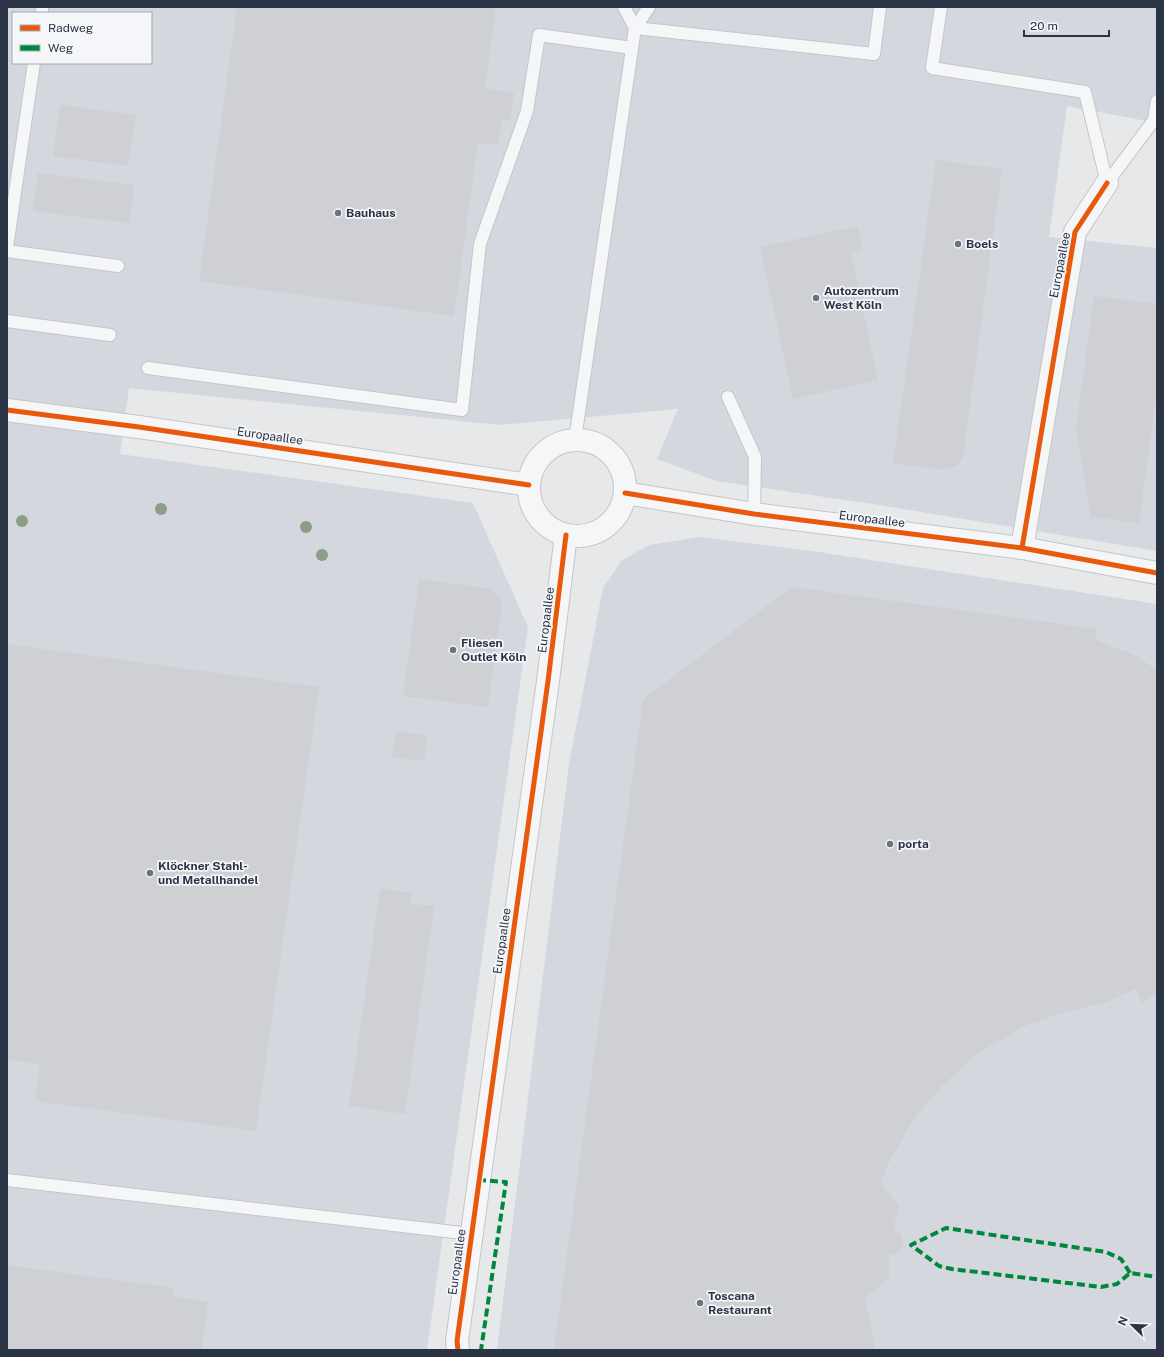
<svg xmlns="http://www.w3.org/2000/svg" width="1164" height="1357" font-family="'Public Sans',sans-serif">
<rect width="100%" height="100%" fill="#e6e8ea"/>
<g fill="#d4d7dd" fill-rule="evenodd">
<path d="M7,7H1157V123L1067,106L1049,237L1157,248V551L879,505L716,481L657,459L678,409L500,425L129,388L120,454L473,503L528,627L427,1350H7ZM13,13H151V63H13Z"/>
<path d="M700,537L812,551L1157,604V1350H497L569,764L603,588L622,560L649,545Z"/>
</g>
<g fill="#ced0d3">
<path d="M237,7H496L485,89L514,93L510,121L502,120L498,145L478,143L454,316L199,281Z"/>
<path d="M60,105L136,115L128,166L53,156Z"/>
<path d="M936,160L1002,169L963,456L958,465L944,470L893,463Z"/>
<path d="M38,173L134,185L129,223L33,211Z"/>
<path d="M858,226L863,250L851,253L878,380L793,399L760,247Z"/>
<path d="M1094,296L1157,304V389L1139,523L1091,517L1076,428Z"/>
<path d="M419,579L491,589L502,603L488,707L403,696Z"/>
<path d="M792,587L1097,629L1096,640L1133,654L1157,670V991L1142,1003L1136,989L1106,1002L1065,1012L1025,1026L988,1047L971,1059L940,1088L926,1104L910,1125L887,1166L881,1183L899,1206L893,1229L901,1234L904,1244L899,1252L889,1255V1279L876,1289L865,1296L875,1350H554L643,699Z"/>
<path d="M7,644L319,687L256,1131L35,1101L40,1064L7,1059Z"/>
<path d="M396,731L427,736L424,761L392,757Z"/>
<path d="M380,889L412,893L410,904L434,906L405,1114L349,1106Z"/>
<path d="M7,1265L174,1288L173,1297L208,1302L202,1350H7Z"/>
</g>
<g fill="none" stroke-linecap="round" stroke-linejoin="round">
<defs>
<g id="service">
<path d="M624,7L635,28L874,54L880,7"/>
<path d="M941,7L932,68L1085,92L1107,183"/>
<path d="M42,13V7"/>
<path d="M1107,183L1154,120L1157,101"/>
<path d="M7,247L34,63"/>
<path d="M7,251L118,266"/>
<path d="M7,321L110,335"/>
<path d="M148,368L462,410L480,244L527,111L539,35L632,48"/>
<path d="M728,397L755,457L754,514"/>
<path d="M575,440L635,28L649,7"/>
<path d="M7,1180L471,1234"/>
</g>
<g id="minor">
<path d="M7,410L139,427L529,485"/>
<circle cx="577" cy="488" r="48"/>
<path d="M625,493L754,514L1022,548L1157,573"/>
<path d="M1022,548L1075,232L1107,183"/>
<path d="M458,1350L457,1341L548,681L566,535"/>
</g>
</defs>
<use href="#service" stroke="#c4c6c8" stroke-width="14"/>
<use href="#minor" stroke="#c4c6c8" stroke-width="24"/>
<use href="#service" stroke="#f5f6f7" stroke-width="12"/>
<use href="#minor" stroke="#f5f6f7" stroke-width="22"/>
<g stroke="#00873e" stroke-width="4" stroke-dasharray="8 4" stroke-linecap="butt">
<path d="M478,1180L506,1182L481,1350"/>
<path d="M1130,1273L1121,1259L1106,1252L946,1228L911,1245L939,1266L952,1269L1101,1287L1117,1284L1130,1273L1157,1277"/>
</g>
<defs>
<g id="cycleway">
<path d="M7,410L139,427L529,485"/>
<path d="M625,493L754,514L1022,548L1157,573"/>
<path d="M1022,548L1075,232L1107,183"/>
<path d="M458,1350L457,1341L548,681L566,535"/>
</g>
</defs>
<use href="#cycleway" stroke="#f4f6f9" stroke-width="8"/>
<use href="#cycleway" stroke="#e8590c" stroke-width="5"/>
</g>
<g fill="#8a9e88">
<circle cx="161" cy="509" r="6"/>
<circle cx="22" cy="521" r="6"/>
<circle cx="306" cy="527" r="6"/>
<circle cx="322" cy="555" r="6"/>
</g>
<g fill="#6c737f" stroke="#f4f6f9" stroke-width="1.5">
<circle cx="338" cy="213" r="4"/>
<circle cx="958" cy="244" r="4"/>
<circle cx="816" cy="298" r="4"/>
<circle cx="453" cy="650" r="4"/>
<circle cx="890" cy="844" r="4"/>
<circle cx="150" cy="873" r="4"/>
<circle cx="700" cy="1303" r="4"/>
</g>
<g text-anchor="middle" stroke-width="3.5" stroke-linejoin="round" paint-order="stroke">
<g font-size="12" font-weight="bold" fill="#2b3445" stroke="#f4f6f9" text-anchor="start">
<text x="346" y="217">Bauhaus</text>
<text x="966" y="248">Boels</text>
<text x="824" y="295">Autozentrum<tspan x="824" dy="14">West Köln</tspan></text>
<text x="461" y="647">Fliesen<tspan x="461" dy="14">Outlet Köln</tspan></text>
<text x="898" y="848">porta</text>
<text x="158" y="870">Klöckner Stahl-<tspan x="158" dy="14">und Metallhandel</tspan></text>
<text x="708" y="1300">Toscana<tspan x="708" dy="14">Restaurant</tspan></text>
</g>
<g font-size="12" fill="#2b3445" stroke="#f4f6f9">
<text transform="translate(1060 265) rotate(-79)" y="4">Europaallee</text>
<text transform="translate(270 436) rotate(8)" y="4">Europaallee</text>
<text transform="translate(872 519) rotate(7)" y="4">Europaallee</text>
<text transform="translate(546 620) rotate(-83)" y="4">Europaallee</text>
<text transform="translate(502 941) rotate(-82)" y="4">Europaallee</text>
<text transform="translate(457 1262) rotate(-82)" y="4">Europaallee</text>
</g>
</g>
<rect width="1164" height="1357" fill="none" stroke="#2b3445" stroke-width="16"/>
<rect x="12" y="12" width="140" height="52" fill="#f4f6f9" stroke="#a4a8b1"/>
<rect x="20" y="25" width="20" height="6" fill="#e8590c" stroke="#a4a8b1"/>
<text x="48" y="32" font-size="12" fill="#2b3445">Radweg</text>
<rect x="20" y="45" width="20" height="6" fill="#00873e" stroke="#a4a8b1"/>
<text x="48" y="52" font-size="12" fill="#2b3445">Weg</text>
<g transform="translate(1132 1325) rotate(293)" stroke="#f4f6f9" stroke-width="3" paint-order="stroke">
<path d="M0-3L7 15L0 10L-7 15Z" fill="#2b3445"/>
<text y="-6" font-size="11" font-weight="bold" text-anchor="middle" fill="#2b3445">N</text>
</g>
<path d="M1024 30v6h85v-6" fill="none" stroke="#2b3445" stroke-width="2"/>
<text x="1030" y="30" font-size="12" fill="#2b3445" stroke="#f4f6f9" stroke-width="3" paint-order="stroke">20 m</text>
</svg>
